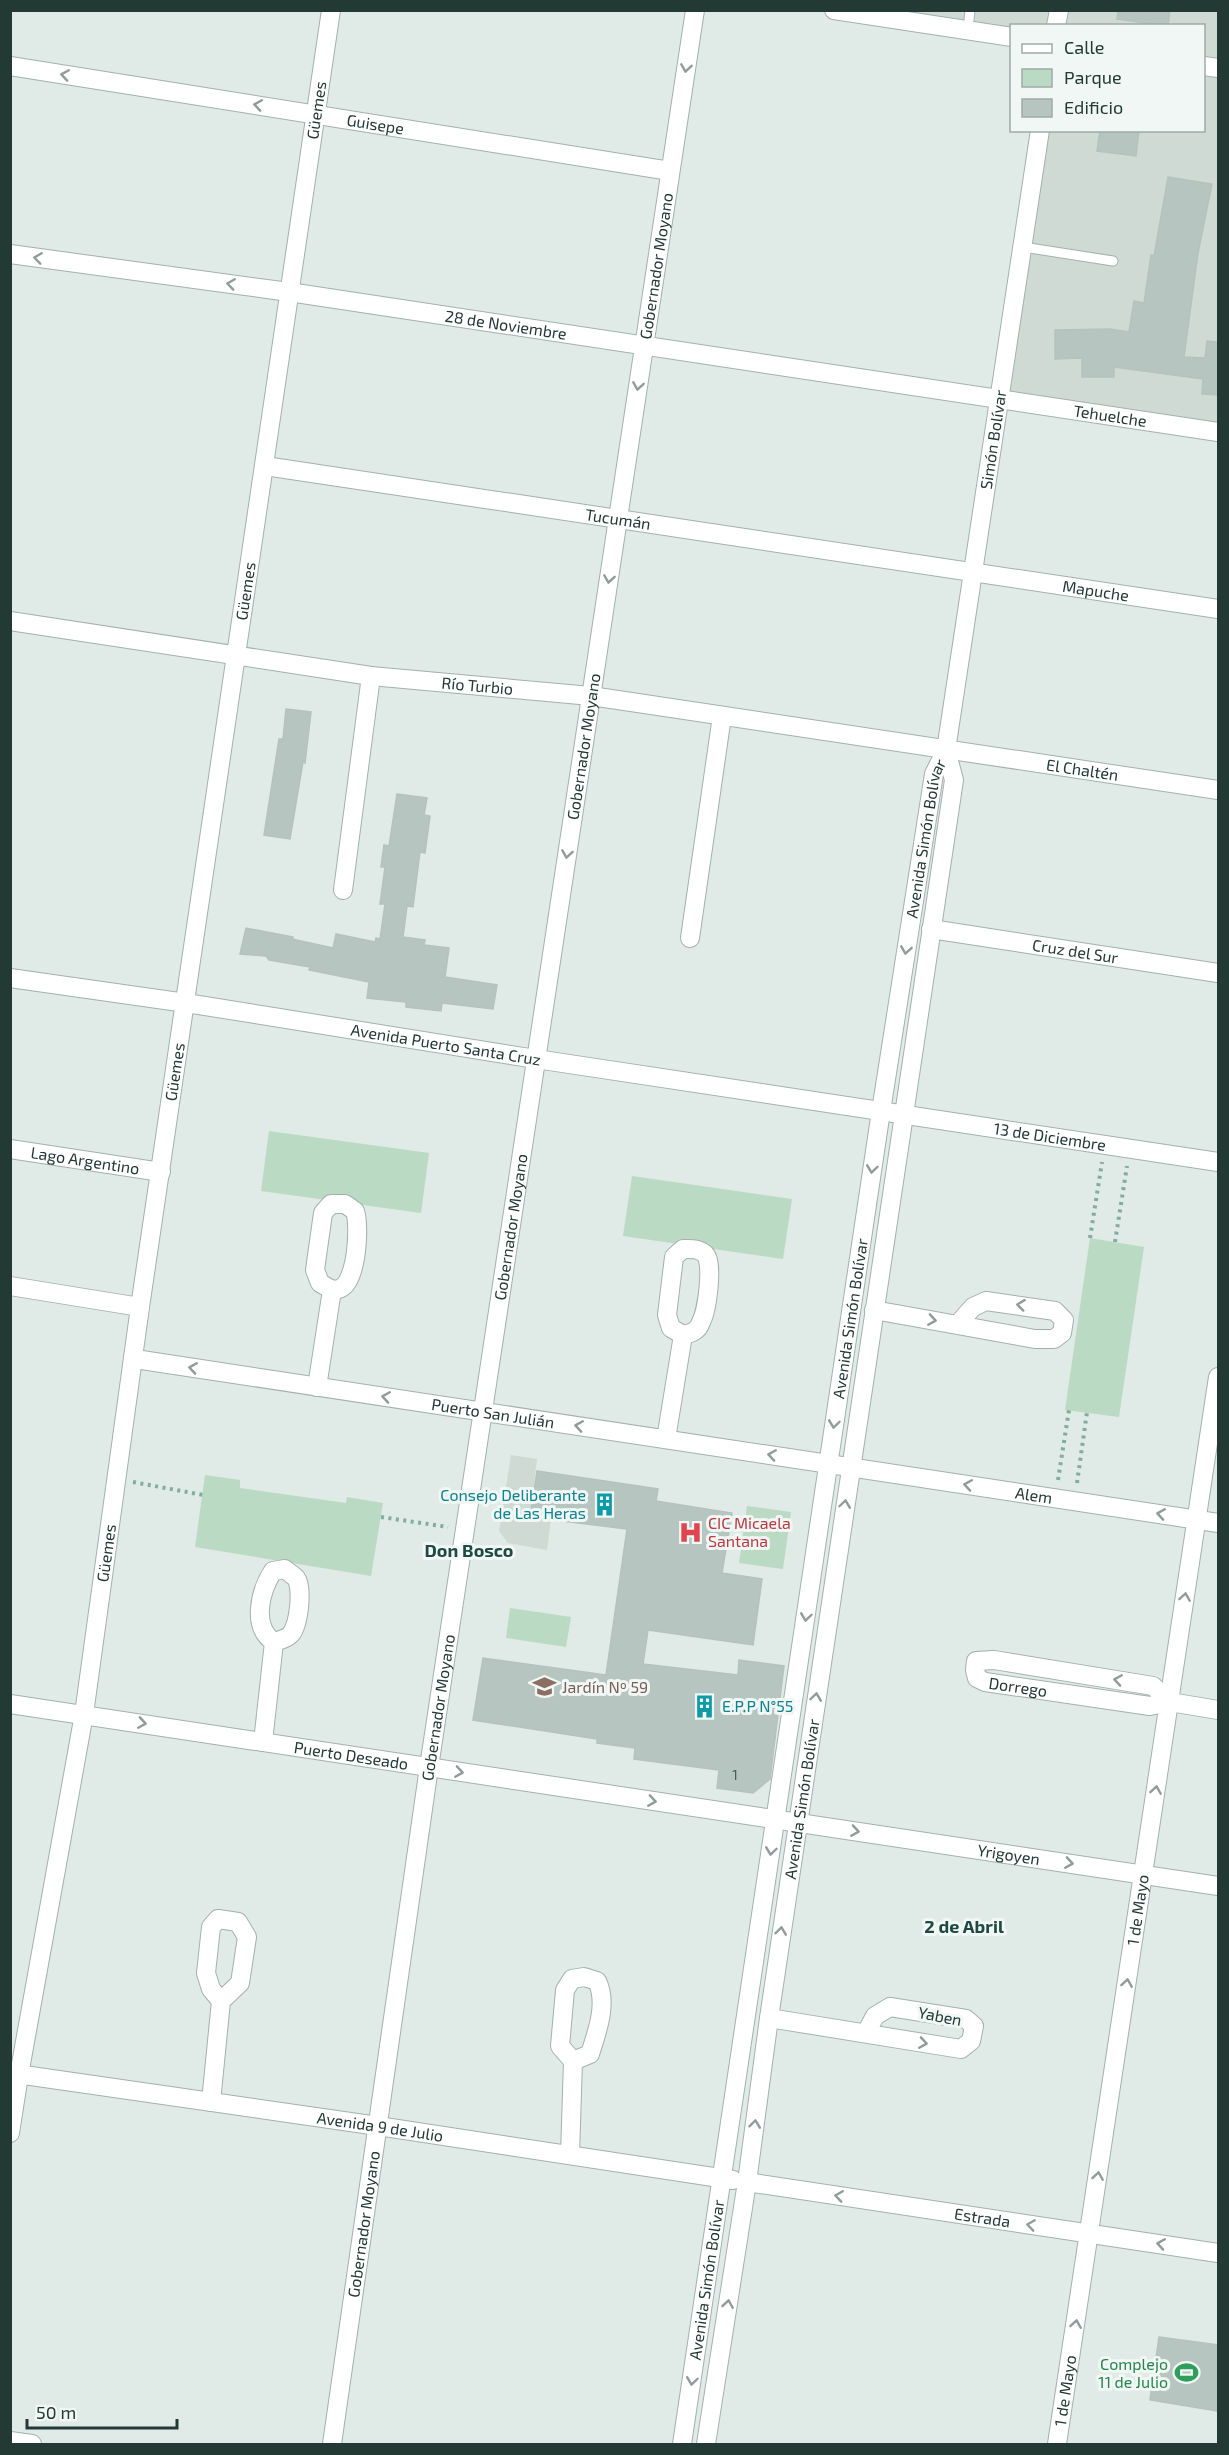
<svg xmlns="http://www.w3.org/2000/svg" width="1229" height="2455" font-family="'Exo 2',sans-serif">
<rect width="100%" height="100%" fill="#e0eae6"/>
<g fill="#cfdad5">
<path d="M834,11H1218V432L1000,399L1040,131L1204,130V26H1012L1011,37Z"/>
<path d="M511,1455L537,1459L530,1517L551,1519L547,1550L508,1543L499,1531Z"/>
</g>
<g fill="#badac4">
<path d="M269,1131L429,1153L421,1213L261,1191Z"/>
<path d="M632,1176L792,1199L783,1259L623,1236Z"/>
<path d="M1090,1238L1144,1247L1119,1417L1065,1410Z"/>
<path d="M205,1475L240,1480V1488L346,1503L347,1497L383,1503L371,1576L195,1547Z"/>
<path d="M747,1506L791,1512L783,1569L739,1563Z"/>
<path d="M510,1608L571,1617L566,1647L506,1638Z"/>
</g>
<g fill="#b6c5bf" stroke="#b3c3bd" stroke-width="1.5">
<path d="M1118,10H1170L1168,26L1117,19Z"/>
<path d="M1100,130H1139L1136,156L1097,151Z"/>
<path d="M1168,177L1212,184L1198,253L1184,357L1205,358L1207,341L1218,342V395L1202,394L1203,379L1114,367V377H1082V358L1055,359V330L1110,329L1129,332L1134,301L1144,303L1151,255L1154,256Z"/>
<path d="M286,709L311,712L305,763L303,762L290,839L264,835L279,739H283Z"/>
<path d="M397,794L427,798L424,815L430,816L425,853L420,852L413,907L407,906L403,937L425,940L424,945L449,948L445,977L497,985L493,1009L442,1003L441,1011L406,1007V1002L367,998L369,982L309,970L310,967L269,960L266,956L240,954L246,928L293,937L292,939L333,948L336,934L375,942L376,938L380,939L385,904H380L385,867H381L384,845L389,846Z"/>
<path d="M537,1471L658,1489L656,1501L732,1513L722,1573L762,1579L753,1645L648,1630L643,1664L738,1675L739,1660L784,1666L770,1779L753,1793L717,1788L719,1770L634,1759L635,1748L597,1743V1739L473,1720L483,1658L606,1675L627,1529L530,1517Z"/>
<path d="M1159,2337L1218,2345V2411L1150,2400Z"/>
</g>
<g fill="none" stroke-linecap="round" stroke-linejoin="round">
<defs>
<g id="service">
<path d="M968,30L970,10"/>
<path d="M1023,247L1113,261"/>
</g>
<g id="minor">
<path d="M834,10L1012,37"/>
<path d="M1056,26L1059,10"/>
<path id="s1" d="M10,66L670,171"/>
<path d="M1204,66L1218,68"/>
<path id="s2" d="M10,254L289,292L1218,432"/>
<path id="s3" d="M265,466L1218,609"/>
<path id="s4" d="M10,621L371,676L591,696L1218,790"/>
<path id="s5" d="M946,750L1040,130"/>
<path d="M343,890L371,676"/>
<path id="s6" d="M931,929L1218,973"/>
<path d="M690,938L722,716"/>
<path id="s7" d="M10,1149L161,1172"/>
<path d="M10,1286L140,1307"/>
<path d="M874,1310L1035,1339H1054L1062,1333L1064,1320L1055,1311L986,1301L973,1307L958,1324"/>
<path id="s8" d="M135,1359L1218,1523"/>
<path d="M317,1387L332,1290C333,1290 341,1289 341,1288C357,1280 360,1226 355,1211L345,1204H331L323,1213L315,1270L320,1283L332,1290"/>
<path d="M666,1439L683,1335C692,1333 698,1331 701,1322C707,1311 714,1262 705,1254C698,1248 691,1249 683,1249L674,1257L667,1315L671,1328L683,1335"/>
<path id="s9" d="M1170,1702L1153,1686L994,1660L976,1661L975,1670L977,1678L985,1682L1150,1706L1170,1702L1218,1710"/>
<path id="s10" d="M10,1704L1218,1886"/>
<path d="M263,1742L274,1642C280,1640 287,1639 291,1634C299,1624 303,1588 296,1578C293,1575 288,1572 285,1569L273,1571C260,1591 251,1627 274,1642"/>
<path d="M769,2018L961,2049L971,2041L974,2026L966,2019L890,2007L875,2016L866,2033"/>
<path d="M211,2102L221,2001L240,1983L247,1937L238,1922L218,1919L211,1927L206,1973L211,1989L221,2001"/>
<path id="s11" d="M10,2133L19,2075L84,1714L140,1307L331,10"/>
<path d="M570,2155L573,2061L590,2054C597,2032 608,2003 597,1981L584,1977L572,1979L565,1990L560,2046L573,2061"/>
<path id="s12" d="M747,2182L1218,2253"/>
<path d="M10,2441L32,2444"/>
<path id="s13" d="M332,2444L429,1767L695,10"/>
<path id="s14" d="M1057,2444L1218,1377"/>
</g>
<g id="tertiary">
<path id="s15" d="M10,978L186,1003L536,1059L1218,1162"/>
<path id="s16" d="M10,2073L378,2126L733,2180"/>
<path id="s17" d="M682,2444L881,1111L934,774L946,750"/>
<path id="s18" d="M706,2444L747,2182L769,2018L954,780L946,750"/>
</g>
</defs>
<use href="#service" stroke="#a3b1ad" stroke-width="11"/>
<use href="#minor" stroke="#a3b1ad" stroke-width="20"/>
<use href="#tertiary" stroke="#a3b1ad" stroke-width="20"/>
<g stroke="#83aca0" stroke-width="4" stroke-dasharray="3 4.5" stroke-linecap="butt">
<path d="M1090,1238L1102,1162"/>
<path d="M1115,1242L1127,1166"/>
<path d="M1058,1480L1069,1410"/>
<path d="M133,1482L203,1495"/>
<path d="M1077,1483L1087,1412"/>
<path d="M381,1517L448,1527"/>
</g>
<use href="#service" stroke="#fff" stroke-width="9"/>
<use href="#minor" stroke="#fff" stroke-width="18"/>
<use href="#tertiary" stroke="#fff" stroke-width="18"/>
</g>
<defs><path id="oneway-chevron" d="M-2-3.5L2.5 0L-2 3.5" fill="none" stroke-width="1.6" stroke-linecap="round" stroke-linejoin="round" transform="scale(1.5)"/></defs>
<g stroke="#909c9a">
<use href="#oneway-chevron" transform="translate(686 68) rotate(99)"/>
<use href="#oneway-chevron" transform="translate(65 75) rotate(-171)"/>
<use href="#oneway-chevron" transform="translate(258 105) rotate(-171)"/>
<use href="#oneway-chevron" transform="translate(38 258) rotate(-172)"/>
<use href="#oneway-chevron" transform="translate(231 284) rotate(-172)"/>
<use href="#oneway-chevron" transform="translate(638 386) rotate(99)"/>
<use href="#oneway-chevron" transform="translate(609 579) rotate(99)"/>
<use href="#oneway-chevron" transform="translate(567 854) rotate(99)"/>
<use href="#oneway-chevron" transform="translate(906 950) rotate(99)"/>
<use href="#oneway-chevron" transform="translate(872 1169) rotate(98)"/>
<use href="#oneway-chevron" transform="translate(1021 1305) rotate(-173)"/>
<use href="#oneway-chevron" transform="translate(932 1320) rotate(9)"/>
<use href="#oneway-chevron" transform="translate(193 1368) rotate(-171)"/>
<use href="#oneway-chevron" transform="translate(386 1397) rotate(-171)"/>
<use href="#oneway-chevron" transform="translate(834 1424) rotate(98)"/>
<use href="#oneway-chevron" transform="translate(579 1426) rotate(-171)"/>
<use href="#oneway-chevron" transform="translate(772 1455) rotate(-171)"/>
<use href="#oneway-chevron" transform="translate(968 1485) rotate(-171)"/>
<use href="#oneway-chevron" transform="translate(845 1504) rotate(-82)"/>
<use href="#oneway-chevron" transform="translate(1161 1514) rotate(-171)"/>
<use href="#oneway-chevron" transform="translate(1185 1597) rotate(-81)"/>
<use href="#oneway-chevron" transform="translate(806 1617) rotate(98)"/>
<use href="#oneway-chevron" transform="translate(1118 1680) rotate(-171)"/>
<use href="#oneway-chevron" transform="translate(816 1697) rotate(-82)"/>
<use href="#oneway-chevron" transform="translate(142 1723) rotate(9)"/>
<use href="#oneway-chevron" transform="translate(459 1772) rotate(9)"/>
<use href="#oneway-chevron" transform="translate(1156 1790) rotate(-81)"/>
<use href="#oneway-chevron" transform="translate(652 1801) rotate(9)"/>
<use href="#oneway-chevron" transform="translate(855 1831) rotate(9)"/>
<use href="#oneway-chevron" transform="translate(771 1851) rotate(98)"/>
<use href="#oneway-chevron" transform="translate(1069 1863) rotate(9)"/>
<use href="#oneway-chevron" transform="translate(781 1931) rotate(-82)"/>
<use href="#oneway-chevron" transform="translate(1127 1983) rotate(-81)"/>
<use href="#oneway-chevron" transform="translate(923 2043) rotate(9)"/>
<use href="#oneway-chevron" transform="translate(755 2124) rotate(-83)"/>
<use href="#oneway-chevron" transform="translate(1098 2176) rotate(-81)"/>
<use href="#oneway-chevron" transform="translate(839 2196) rotate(-172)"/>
<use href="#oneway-chevron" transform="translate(1031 2225) rotate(-172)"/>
<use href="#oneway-chevron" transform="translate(1161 2244) rotate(-171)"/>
<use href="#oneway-chevron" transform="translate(728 2304) rotate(-81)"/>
<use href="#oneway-chevron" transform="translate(1076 2324) rotate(-81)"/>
<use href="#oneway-chevron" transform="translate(692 2381) rotate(98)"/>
</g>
<defs>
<symbol id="building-bare" viewBox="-9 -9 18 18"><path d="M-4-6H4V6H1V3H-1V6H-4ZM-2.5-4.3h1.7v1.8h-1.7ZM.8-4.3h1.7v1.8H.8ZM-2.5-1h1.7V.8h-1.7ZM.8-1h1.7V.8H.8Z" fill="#0f9aa8" stroke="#f0f7f4" stroke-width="2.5" paint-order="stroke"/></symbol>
<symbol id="hospital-bare" viewBox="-9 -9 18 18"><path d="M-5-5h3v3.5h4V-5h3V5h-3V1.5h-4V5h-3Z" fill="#e0444e" stroke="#f0f7f4" stroke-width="2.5" paint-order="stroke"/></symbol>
<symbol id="school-bare" viewBox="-9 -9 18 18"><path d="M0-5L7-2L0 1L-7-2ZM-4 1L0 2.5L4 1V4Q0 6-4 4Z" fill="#8d6e63" stroke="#f0f7f4" stroke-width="2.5" paint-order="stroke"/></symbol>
<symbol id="stadium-bare" viewBox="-9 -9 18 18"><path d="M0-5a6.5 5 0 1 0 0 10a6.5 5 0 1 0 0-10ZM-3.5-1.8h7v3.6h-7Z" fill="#2e9e5b" stroke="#f0f7f4" stroke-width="2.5" paint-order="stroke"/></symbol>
</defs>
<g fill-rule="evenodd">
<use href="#building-bare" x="588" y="1488" width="33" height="33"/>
<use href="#hospital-bare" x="674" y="1516" width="33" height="33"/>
<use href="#school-bare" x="528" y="1670" width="33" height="33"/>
<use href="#building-bare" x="688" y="1690" width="33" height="33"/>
<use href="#stadium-bare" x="1170" y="2356" width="33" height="33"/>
</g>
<g text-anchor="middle" stroke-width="6" stroke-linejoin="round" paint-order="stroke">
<g font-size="14" fill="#475c57">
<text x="735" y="1780">1</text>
</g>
<g font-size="16" fill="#223934" stroke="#f0f7f4">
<text dy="6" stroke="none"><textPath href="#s11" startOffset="2046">Güemes</textPath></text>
<text dy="6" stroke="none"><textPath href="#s1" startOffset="370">Guisepe</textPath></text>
<text dy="6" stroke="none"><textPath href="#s13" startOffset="2202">Gobernador Moyano</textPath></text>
<text dy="6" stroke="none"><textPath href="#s2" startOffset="501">28 de Noviembre</textPath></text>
<text dy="6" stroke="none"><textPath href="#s2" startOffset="1112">Tehuelche</textPath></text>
<text dy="6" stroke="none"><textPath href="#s5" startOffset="314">Simón Bolívar</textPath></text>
<text dy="6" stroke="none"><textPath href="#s3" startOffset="357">Tucumán</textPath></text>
<text dy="6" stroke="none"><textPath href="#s3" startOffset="840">Mapuche</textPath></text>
<text dy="6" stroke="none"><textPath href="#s11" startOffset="1560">Güemes</textPath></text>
<text dy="6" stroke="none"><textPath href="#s4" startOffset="472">Río Turbio</textPath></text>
<text dy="6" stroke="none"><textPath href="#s13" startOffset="1716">Gobernador Moyano</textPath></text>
<text dy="6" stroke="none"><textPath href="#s4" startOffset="1083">El Chaltén</textPath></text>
<text dy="6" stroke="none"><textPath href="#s17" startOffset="1624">Avenida Simón Bolívar</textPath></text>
<text dy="6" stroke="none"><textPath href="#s6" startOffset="146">Cruz del Sur</textPath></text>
<text dy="6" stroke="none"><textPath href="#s15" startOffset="441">Avenida Puerto Santa Cruz</textPath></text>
<text dy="6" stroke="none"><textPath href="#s11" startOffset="1074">Güemes</textPath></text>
<text dy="6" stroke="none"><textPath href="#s15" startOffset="1052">13 de Diciembre</textPath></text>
<text dy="6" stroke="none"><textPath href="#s7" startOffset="76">Lago Argentino</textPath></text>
<text dy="6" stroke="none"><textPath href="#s13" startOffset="1230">Gobernador Moyano</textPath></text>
<text dy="6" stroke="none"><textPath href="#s17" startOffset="1138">Avenida Simón Bolívar</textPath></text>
<text dy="6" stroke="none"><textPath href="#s8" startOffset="362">Puerto San Julián</textPath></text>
<text dy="6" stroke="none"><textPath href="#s8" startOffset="909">Alem</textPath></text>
<text dy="6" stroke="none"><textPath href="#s11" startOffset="588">Güemes</textPath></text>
<text dy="6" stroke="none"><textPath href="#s9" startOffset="262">Dorrego</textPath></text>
<text dy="6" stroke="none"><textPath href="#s13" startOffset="744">Gobernador Moyano</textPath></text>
<text dy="6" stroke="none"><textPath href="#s10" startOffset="345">Puerto Deseado</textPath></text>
<text dy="6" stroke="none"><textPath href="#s18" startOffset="652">Avenida Simón Bolívar</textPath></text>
<text dy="6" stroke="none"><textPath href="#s10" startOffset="1010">Yrigoyen</textPath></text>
<text dy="6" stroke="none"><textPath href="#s14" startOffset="540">1 de Mayo</textPath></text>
<text transform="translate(940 2016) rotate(11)" y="6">Yaben</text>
<text dy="6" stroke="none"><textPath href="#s16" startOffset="374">Avenida 9 de Julio</textPath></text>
<text dy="6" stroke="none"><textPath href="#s12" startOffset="238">Estrada</textPath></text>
<text dy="6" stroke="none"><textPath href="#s13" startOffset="222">Gobernador Moyano</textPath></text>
<text dy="6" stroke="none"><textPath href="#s17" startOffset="166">Avenida Simón Bolívar</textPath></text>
<text dy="6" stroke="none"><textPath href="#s14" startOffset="54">1 de Mayo</textPath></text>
</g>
<g font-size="16" fill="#0d838f" stroke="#f0f7f4" text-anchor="end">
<text x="586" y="1501">Consejo Deliberante<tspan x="586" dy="18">de Las Heras</tspan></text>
<text x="722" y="1712" text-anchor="start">E.P.P N°55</text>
</g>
<g font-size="16" fill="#be3a42" stroke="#f0f7f4" text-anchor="start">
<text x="708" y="1529">CIC Micaela<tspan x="708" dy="18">Santana</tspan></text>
</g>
<g font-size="16" fill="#785e54" stroke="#f0f7f4" text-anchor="start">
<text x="562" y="1693">Jardín Nº 59</text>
</g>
<g font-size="16" fill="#27864d" stroke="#f0f7f4" text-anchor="end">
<text x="1168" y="2370">Complejo<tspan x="1168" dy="18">11 de Julio</tspan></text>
</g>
<g font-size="18" font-weight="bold" fill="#1f4a41" stroke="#f0f7f4">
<text x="469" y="1557">Don Bosco</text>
<text x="964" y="1933">2 de Abril</text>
</g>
</g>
<rect width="1229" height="2455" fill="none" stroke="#223934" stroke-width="24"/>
<rect x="1010" y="24" width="195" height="108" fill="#f0f7f4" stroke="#9eaba7" stroke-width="1.5"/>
<rect x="1022" y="44" width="30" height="9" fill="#ffffff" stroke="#9eaba7" stroke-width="1.5"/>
<text x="1064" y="54" font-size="18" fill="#223934">Calle</text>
<rect x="1022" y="69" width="30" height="18" fill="#badac4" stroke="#9eaba7" stroke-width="1.5"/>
<text x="1064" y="84" font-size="18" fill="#223934">Parque</text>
<rect x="1022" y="99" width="30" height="18" fill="#b6c5bf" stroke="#9eaba7" stroke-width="1.5"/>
<text x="1064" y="114" font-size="18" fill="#223934">Edificio</text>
<path d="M27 2419v9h150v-9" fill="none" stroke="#223934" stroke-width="3"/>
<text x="36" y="2419" font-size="18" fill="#223934" stroke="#f0f7f4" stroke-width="4.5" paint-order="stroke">50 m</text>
</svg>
